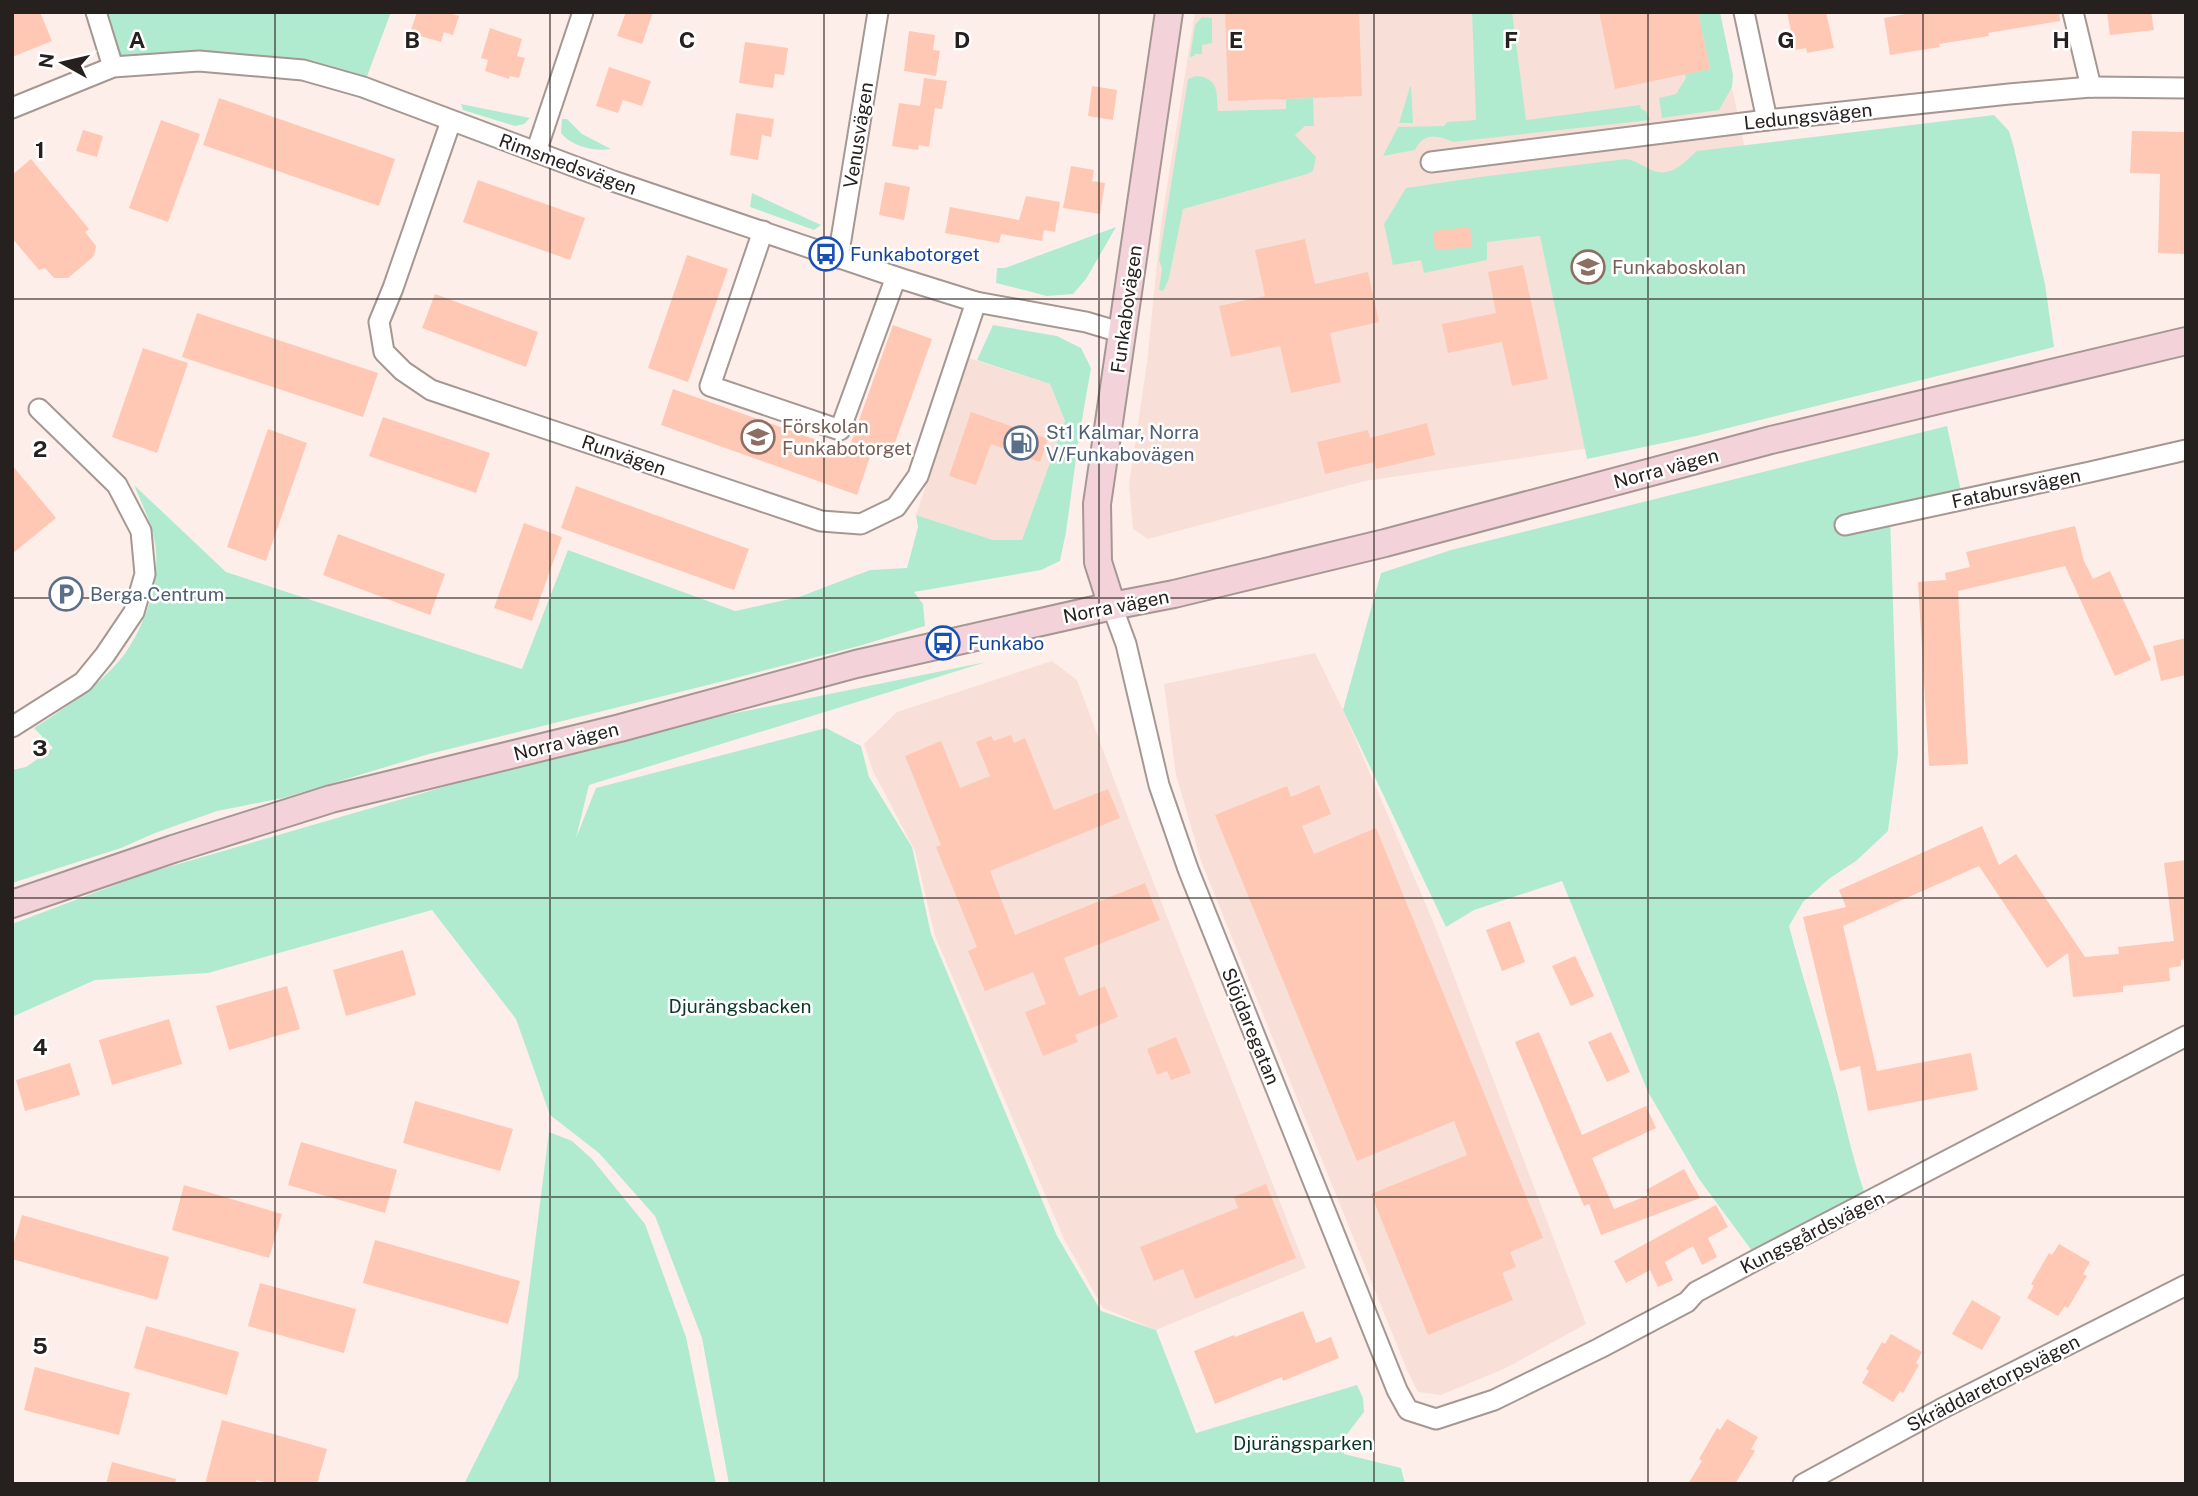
<svg xmlns="http://www.w3.org/2000/svg" width="2198" height="1496" font-family="'Public Sans',sans-serif">
<rect width="100%" height="100%" fill="#feeee9"/>
<g fill="#f8e0d8">
<path d="M1195,12H1716L1748,163L1665,437L1365,481L1148,539L1133,529L1129,485L1147,362L1161,224Z"/>
<path d="M969,358L1050,384L1065,421L1022,540H993L916,515Z"/>
<path d="M1315,653L1343,710L1435,926L1586,1324L1506,1368L1441,1395L1418,1392L1407,1370L1201,861L1176,775L1164,684Z"/>
<path d="M1052,661L1077,680L1134,833L1306,1268L1156,1330L1103,1308L1064,1239L935,936L915,851L873,771L864,744L897,712Z"/>
</g>
<g fill="#b1ebcf">
<path d="M96,12H391L363,87L303,70L113,67Z"/>
<path d="M1472,12H1512L1526,120L1640,105L1641,109L1646,111L1650,120L1453,142C1437,135 1424,132 1415,150L1383,156L1398,127L1444,126L1447,122L1476,120Z"/>
<path d="M1698,12H1720L1733,75L1732,87L1719,110L1662,118L1659,98L1676,94L1686,78L1685,74L1710,69Z"/>
<path d="M1202,17L1212,18V43L1202,45V54H1195L1194,56L1190,57L1195,25Z"/>
<path d="M1196,76C1220,78 1216,93 1218,111L1286,109V99L1313,98L1314,126H1305L1295,135L1316,157L1313,171L1307,174L1183,209L1169,278L1164,290L1161,291L1159,289L1162,269L1159,260L1188,79Z"/>
<path d="M1411,86L1413,123H1399L1410,87Z"/>
<path d="M461,104L530,118L524,124L515,126L463,110Z"/>
<path d="M1994,115L2009,131L2014,148L2045,284L2054,347L1696,436L1587,459L1540,236L1487,242V260L1424,273L1421,260L1393,265L1384,224L1406,188L1480,177L1626,159C1638,161 1648,170 1658,172C1675,175 1686,160 1697,151Z"/>
<path d="M562,119H567L582,134L611,149C594,152 571,146 561,133Z"/>
<path d="M752,193L821,225L814,230L750,207Z"/>
<path d="M1116,227L1086,279L1073,294L1047,296L996,283L997,268H1005Z"/>
<path d="M993,325L1057,336L1081,348L1091,368L1079,437L1066,532L1060,561L1041,570L914,592L923,604L925,626L859,646L720,682L429,754L283,798L217,811L155,833L121,848L12,883V770L26,767L53,748L34,728C64,709 96,688 119,661C142,634 159,587 156,551C154,528 143,506 134,485L226,572L522,669L568,550L735,611L799,597L870,570L907,568L918,527L916,515L993,540H1022L1065,421L1050,384L977,360Z"/>
<path d="M1947,426L1963,500L1890,516L1898,754L1888,831L1856,861L1830,878L1803,902L1789,926C1803,980 1821,1033 1836,1088C1846,1126 1854,1165 1868,1203L1758,1259L1699,1179L1648,1092L1562,881L1474,910L1446,927L1343,710L1381,573L1451,550Z"/>
<path d="M986,662L589,785L576,838L596,788L826,728L861,746L869,777L912,847L931,934L1057,1236L1101,1311L1156,1330L1196,1433L1357,1385L1363,1398L1364,1412L1344,1438V1454L1401,1468L1405,1484H729L702,1338L655,1216L599,1153L550,1115L516,1019L432,910L208,973L95,980L12,1017V924L144,874L609,739Z"/>
<path d="M549,1132L572,1141L592,1159L645,1224L686,1337L716,1484H464L518,1377Z"/>
</g>
<g fill="#fec8b4">
<path d="M12,12H40L52,41L12,57Z"/>
<path d="M417,12H447L459,16L453,35L444,32L441,42L410,33Z"/>
<path d="M626,12H653L642,44L617,36Z"/>
<path d="M1225,12H1359L1362,96L1228,101Z"/>
<path d="M1599,12H1698L1710,69L1615,89Z"/>
<path d="M1787,12H1826L1834,48L1807,53L1806,48L1795,50Z"/>
<path d="M1916,12H2059L2060,21L1988,33L1989,36L1939,44L1940,47L1890,55L1884,18Z"/>
<path d="M2107,12H2151L2154,30L2110,35Z"/>
<path d="M490,28L522,39L517,56L525,58L519,78L510,76L509,79L485,71L488,60L481,58Z"/>
<path d="M909,31L935,35L933,50L940,51L936,76L904,71Z"/>
<path d="M745,42L788,48L784,75L775,74L773,88L739,83Z"/>
<path d="M609,67L651,81L642,106L623,100L618,113L596,106Z"/>
<path d="M924,78L947,81L942,109L935,108L929,147L919,145L918,150L892,146L899,103L920,106Z"/>
<path d="M1092,86L1117,90L1113,120L1088,116Z"/>
<path d="M219,98L395,159L379,206L203,145Z"/>
<path d="M736,113L774,119L771,137L762,135L758,160L730,155Z"/>
<path d="M161,120L200,134L168,222L129,208Z"/>
<path d="M83,130L103,136L97,157L76,151Z"/>
<path d="M2132,131L2186,132V254L2158,253L2160,174L2130,173Z"/>
<path d="M31,159L89,229L85,232L96,246L94,256L68,278H54L45,268L39,270L12,238V175Z"/>
<path d="M1071,166L1094,170L1092,181L1105,183L1100,214L1063,208Z"/>
<path d="M478,180L585,218L570,260L463,222Z"/>
<path d="M885,182L910,187L904,220L879,215Z"/>
<path d="M1026,196L1060,202L1055,232L1044,230L1042,241L1001,234L999,243L945,233L950,207L1019,220Z"/>
<path d="M1470,227L1472,247L1435,250L1433,231Z"/>
<path d="M1305,239L1315,284L1368,272L1379,322L1330,333L1341,382L1291,393L1280,346L1231,357L1219,306L1265,296L1255,250Z"/>
<path d="M687,255L728,269L688,382L648,368Z"/>
<path d="M1523,265L1548,379L1512,386L1502,342L1448,353L1442,324L1496,313L1488,272Z"/>
<path d="M435,294L538,332L526,367L422,328Z"/>
<path d="M197,313L378,373L363,417L182,357Z"/>
<path d="M893,325L932,339L891,454L873,448L857,495L661,425L673,389L848,451Z"/>
<path d="M143,348L188,363L157,453L112,437Z"/>
<path d="M971,412L1048,439L1040,462L991,444L976,485L949,476Z"/>
<path d="M383,417L490,453L476,493L369,456Z"/>
<path d="M1427,423L1435,455L1376,469L1374,462L1325,474L1317,442L1368,430L1370,438Z"/>
<path d="M268,429L307,443L266,561L227,547Z"/>
<path d="M12,465L56,518L12,554Z"/>
<path d="M576,486L749,549L734,590L561,528Z"/>
<path d="M524,523L562,537L532,621L494,608Z"/>
<path d="M2075,526L2084,561L2093,579L2110,571L2151,660L2115,676L2065,566L1958,591L1968,764L1929,766L1918,582L1946,580L1945,573L1970,567L1966,552Z"/>
<path d="M338,534L445,574L430,615L323,575Z"/>
<path d="M2186,638V675L2161,681L2153,646Z"/>
<path d="M1011,735L1014,743L1025,738L1054,810L1108,789L1120,818L990,871L1015,935L1145,883L1160,920L1064,958L1079,996L1105,986L1118,1017L1075,1035L1078,1042L1043,1056L1025,1012L1046,1004L1033,972L985,991L968,951L977,947L936,847L941,845L905,756L941,741L960,788L990,776L976,742L991,736L994,741Z"/>
<path d="M1319,785L1331,814L1302,826L1314,854L1376,828L1543,1238L1510,1252L1516,1267L1502,1273L1513,1300L1428,1335L1371,1194L1467,1155L1454,1121L1357,1161L1215,815L1287,786L1291,797Z"/>
<path d="M1982,826L1999,865L2016,854L2085,957L2119,954L2118,947L2174,941L2164,863L2186,860V959L2181,960V966L2169,968L2170,981L2123,986V992L2073,997L2068,953L2047,968L1979,866L1843,926L1877,1071L1971,1053L1978,1090L1868,1111L1860,1066L1840,1071L1803,917L1846,907L1839,890Z"/>
<path d="M1510,921L1525,962L1502,971L1486,930Z"/>
<path d="M403,950L416,995L346,1016L333,970Z"/>
<path d="M1575,956L1594,996L1571,1006L1552,966Z"/>
<path d="M287,986L300,1029L229,1050L216,1006Z"/>
<path d="M169,1019L182,1064L112,1085L99,1040Z"/>
<path d="M1539,1032L1582,1135L1646,1106L1656,1128L1592,1158L1614,1209L1649,1195L1646,1190L1684,1169L1700,1198L1601,1235L1589,1204L1584,1206L1515,1042Z"/>
<path d="M1611,1032L1630,1072L1607,1082L1588,1042Z"/>
<path d="M1176,1037L1191,1073L1171,1080L1167,1071L1157,1075L1147,1049Z"/>
<path d="M70,1063L80,1095L25,1111L16,1080Z"/>
<path d="M415,1101L513,1129L500,1171L403,1143Z"/>
<path d="M301,1142L397,1170L385,1213L288,1185Z"/>
<path d="M1266,1184L1296,1258L1195,1299L1183,1269L1154,1281L1140,1247L1238,1208L1234,1197Z"/>
<path d="M184,1185L282,1214L269,1258L172,1230Z"/>
<path d="M1716,1205L1728,1227L1708,1238L1717,1257L1702,1265L1693,1246L1665,1262L1673,1280L1658,1287L1650,1270L1626,1283L1614,1261Z"/>
<path d="M22,1215L169,1257L157,1300L12,1259V1249Z"/>
<path d="M375,1240L520,1281L508,1324L363,1283Z"/>
<path d="M2059,1244L2090,1262L2083,1274L2087,1276L2068,1308L2065,1306L2058,1316L2027,1298L2034,1286L2031,1284L2049,1253L2052,1255Z"/>
<path d="M260,1283L356,1309L344,1353L248,1326Z"/>
<path d="M1972,1300L2001,1317L1982,1350L1952,1334Z"/>
<path d="M1303,1311L1316,1343L1331,1337L1339,1358L1283,1381L1282,1377L1215,1404L1194,1351L1234,1335L1235,1337Z"/>
<path d="M146,1326L239,1352L227,1395L134,1368Z"/>
<path d="M1891,1334L1922,1352L1916,1363L1919,1365L1903,1393L1900,1391L1893,1402L1862,1383L1869,1371L1866,1369L1882,1342L1885,1344Z"/>
<path d="M35,1367L130,1393L119,1435L24,1410Z"/>
<path d="M1727,1419L1758,1437L1751,1449L1755,1451L1735,1484H1688L1702,1461L1699,1459L1717,1428L1720,1430Z"/>
<path d="M222,1420L327,1449L317,1484H272L256,1480V1484H205Z"/>
<path d="M112,1462L176,1479L175,1484H106Z"/>
</g>
<g fill="none" stroke-linecap="round" stroke-linejoin="round">
<defs>
<g id="street">
<path d="M96,12L113,67"/>
<path d="M1744,12L1767,120"/>
<path d="M2073,12L2091,87"/>
<path d="M12,108L113,67L199,61L303,70L363,87L613,181L896,277L976,302L1086,322L1123,333"/>
<path d="M451,121L393,288L379,322L384,352L403,371L431,390L821,521L861,524L896,507L918,476L976,302"/>
<path d="M536,152L583,12"/>
<path d="M1431,162L1767,120L2009,94L2091,87L2186,88"/>
<path d="M763,231L710,386L840,430L896,277"/>
<path d="M838,258L878,12"/>
<path d="M1845,525L2090,472L2186,450"/>
<path d="M1112,606L1126,644L1159,785L1188,869L1397,1390L1408,1410L1436,1419L1494,1400L1600,1348L1687,1302L1696,1292L1758,1259L2186,1036"/>
<path d="M12,727L83,682L105,655L134,612L145,574L141,531L117,485L39,409"/>
<path d="M1803,1484L1941,1409L2186,1285"/>
</g>
<g id="secondary">
<path d="M1112,606L1098,562L1097,504L1169,12"/>
<path d="M12,904L173,849L331,799L620,728L856,664L1112,606L1174,594L1385,543L1771,440L2186,341"/>
</g>
</defs>
<use href="#street" stroke="#a59792" stroke-width="23"/>
<use href="#secondary" stroke="#a59792" stroke-width="30"/>
<use href="#street" stroke="#fff" stroke-width="19"/>
<use href="#secondary" stroke="#f4d2d9" stroke-width="26"/>
</g>
<path fill="none" stroke="#26201e" stroke-width="2" stroke-opacity="0.55" d="M275,12V1484M550,12V1484M824,12V1484M1099,12V1484M1374,12V1484M1648,12V1484M1923,12V1484M12,299H2186M12,598H2186M12,898H2186M12,1197H2186"/>
<defs>
<symbol id="bus-ring" viewBox="-11 -11 22 22"><circle r="9.5" fill="#fff" stroke="#1a4fb4" stroke-width="1.5"/><path d="M-5-6H5V4H4V6H2V4H-2V6H-4V4H-5ZM-3.5-4V0h7V-4ZM-3.5 1.2v1.5H-2V1.2ZM2 1.2v1.5H3.5V1.2Z" fill="#1a4fb4"/></symbol>
<symbol id="school-ring" viewBox="-11 -11 22 22"><circle r="9.5" fill="#fff" stroke="#8d6e63" stroke-width="1.5"/><path d="M0-5L7-2L0 1L-7-2ZM-4 1L0 2.5L4 1V4Q0 6-4 4Z" fill="#8d6e63"/></symbol>
<symbol id="fuel-ring" viewBox="-11 -11 22 22"><circle r="9.5" fill="#fff" stroke="#5c6f8a" stroke-width="1.5"/><path d="M-5.5-6h7V0h2V4h1.3V-2.5L3-4.5l.8-.8L6-3V5H2.5V1h-1V6h-7ZM-4.2-4.7v3.2H.2V-4.7Z" fill="#5c6f8a"/></symbol>
<symbol id="parking-ring" viewBox="-11 -11 22 22"><circle r="9.5" fill="#fff" stroke="#5c6f8a" stroke-width="1.5"/><path d="M-3.5-5.5H1a3.5 3.5 0 0 1 0 7H-1V5.5H-3.5ZM-1-3.4V-.6H.8a1.4 1.4 0 0 0 0-2.8Z" fill="#5c6f8a"/></symbol>
</defs>
<g fill-rule="evenodd">
<use href="#bus-ring" x="807" y="235" width="38" height="38"/>
<use href="#school-ring" x="1569" y="248" width="38" height="38"/>
<use href="#school-ring" x="739" y="418" width="38" height="38"/>
<use href="#fuel-ring" x="1002" y="424" width="38" height="38"/>
<use href="#parking-ring" x="47" y="575" width="38" height="38"/>
<use href="#bus-ring" x="924" y="624" width="38" height="38"/>
</g>
<g text-anchor="middle" stroke-width="5" stroke-linejoin="round" paint-order="stroke">
<g font-size="19" fill="#26201e" stroke="#fff">
<text transform="translate(1808 116) rotate(-6)" y="7">Ledungsvägen</text>
<text transform="translate(858 135) rotate(-81)" y="7">Venusvägen</text>
<text transform="translate(568 164) rotate(20)" y="7">Rimsmedsvägen</text>
<text transform="translate(1126 309) rotate(-82)" y="7">Funkabovägen</text>
<text transform="translate(624 455) rotate(19)" y="7">Runvägen</text>
<text transform="translate(1666 468) rotate(-15)" y="7">Norra vägen</text>
<text transform="translate(2016 488) rotate(-12)" y="7">Fatabursvägen</text>
<text transform="translate(1116 606) rotate(-11)" y="7">Norra vägen</text>
<text transform="translate(566 741) rotate(-14)" y="7">Norra vägen</text>
<text transform="translate(1251 1026) rotate(68)" y="7">Slöjdaregatan</text>
<text transform="translate(1812 1232) rotate(-27)" y="7">Kungsgårdsvägen</text>
<text transform="translate(1993 1383) rotate(-27)" y="7">Skräddaretorpsvägen</text>
</g>
<g font-size="19" fill="#164399" stroke="#fff" text-anchor="start">
<text x="850" y="261">Funkabotorget</text>
<text x="968" y="650">Funkabo</text>
</g>
<g font-size="19" fill="#785e54" stroke="#fff" text-anchor="start">
<text x="1612" y="274">Funkaboskolan</text>
<text x="782" y="433">Förskolan<tspan x="782" dy="22">Funkabotorget</tspan></text>
</g>
<g font-size="19" fill="#4e5e75" stroke="#fff" text-anchor="start">
<text x="1046" y="439">St1 Kalmar, Norra<tspan x="1046" dy="22">V/Funkabovägen</tspan></text>
<text x="90" y="601">Berga Centrum</text>
</g>
<g font-size="19" fill="#0a3726" stroke="#fff">
<text x="740" y="1013">Djurängsbacken</text>
<text x="1303" y="1450">Djurängsparken</text>
</g>
</g>
<g font-size="23" text-anchor="middle" font-weight="bold" fill="#26201e" stroke="#fff" stroke-width="5" stroke-linejoin="round" paint-order="stroke">
<text x="137" y="48">A</text>
<text x="412" y="48">B</text>
<text x="687" y="48">C</text>
<text x="962" y="48">D</text>
<text x="1236" y="48">E</text>
<text x="1511" y="48">F</text>
<text x="1786" y="48">G</text>
<text x="2061" y="48">H</text>
<text x="40" y="158">1</text>
<text x="40" y="457">2</text>
<text x="40" y="756">3</text>
<text x="40" y="1055">4</text>
<text x="40" y="1354">5</text>
</g>
<rect width="2198" height="1496" fill="none" stroke="#26201e" stroke-width="28"/>
<g transform="translate(63 63) rotate(278)" stroke="#ffffff" stroke-width="5" paint-order="stroke">
<path d="M0-5L12 26L0 18L-12 26Z" fill="#26201e"/>
<text y="-10" font-size="19" font-weight="bold" text-anchor="middle" fill="#26201e">N</text>
</g>
</svg>
